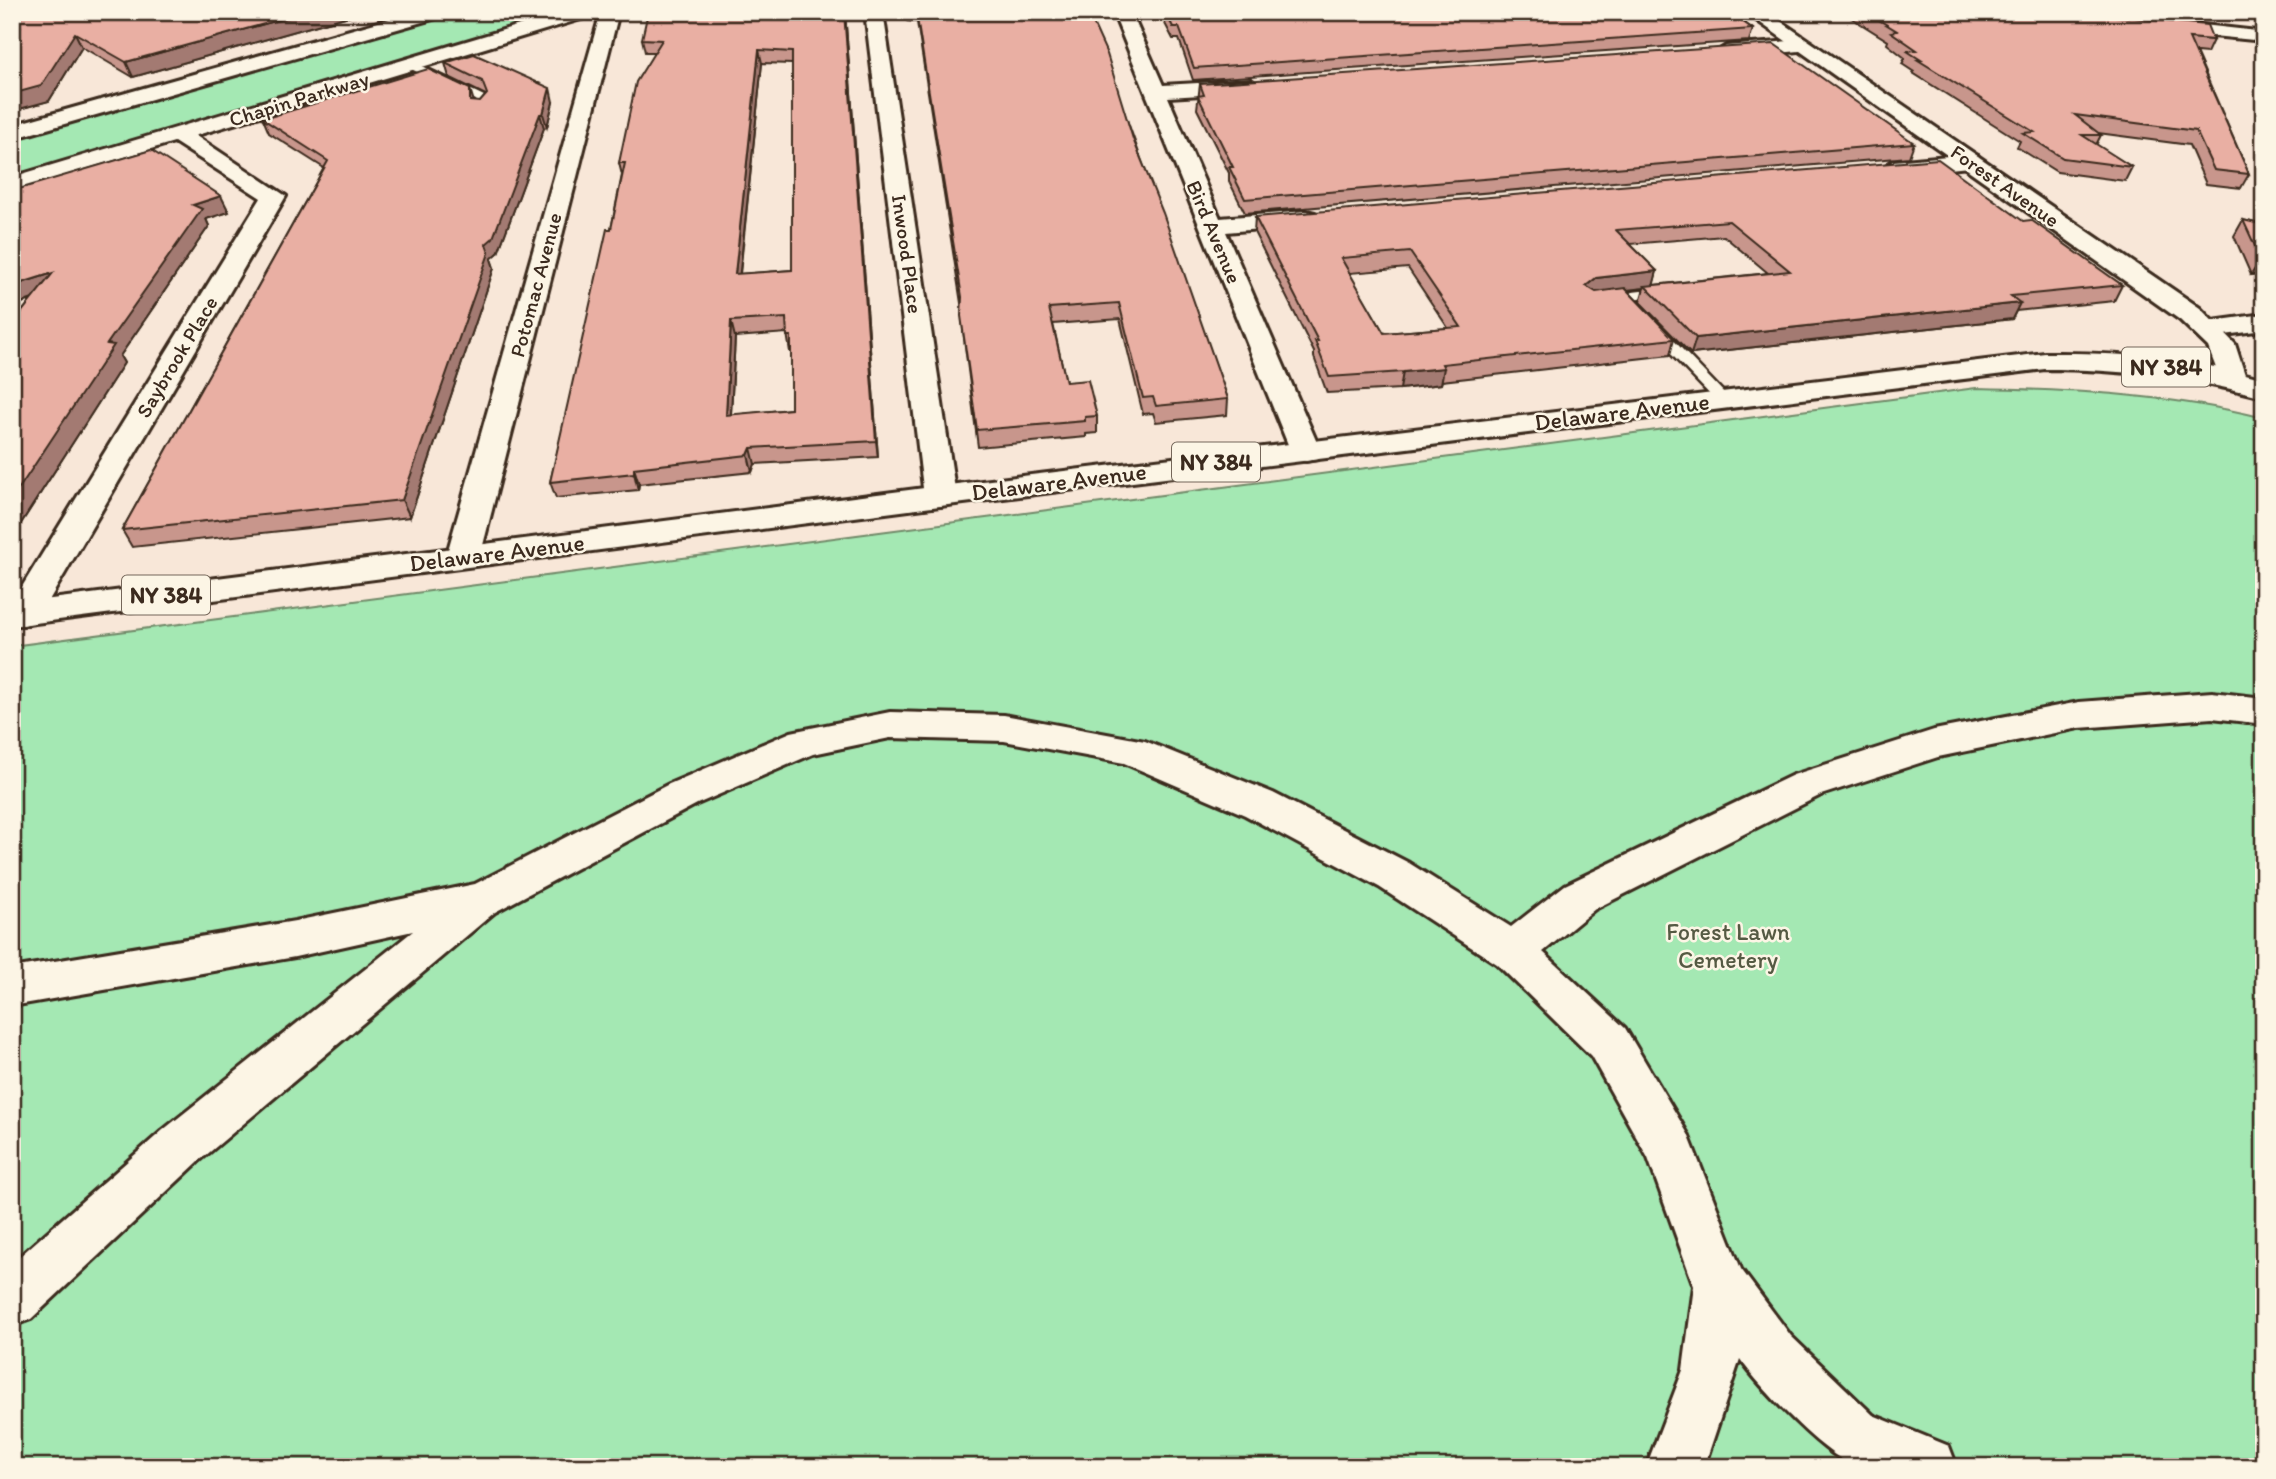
<svg xmlns="http://www.w3.org/2000/svg" width="2276" height="1479" font-family="Itim,sans-serif">
<rect width="100%" height="100%" fill="#f8e7d8"/>
<filter id="ink" filterUnits="userSpaceOnUse"><feTurbulence type="fractalNoise" baseFrequency=".0143" numOctaves="2"/><feDisplacementMap in="SourceGraphic" scale="14" xChannelSelector="R" yChannelSelector="G"/><feConvolveMatrix kernelMatrix="1 2 1 2 8 2 1 2 1" color-interpolation-filters="sRGB"/></filter>
<g filter="url(#ink)">
<g fill="#a4e8b3" stroke="#708968" stroke-width="2">
<path d="M451,12H569L12,177V138Z"/>
<path d="M1976,388C2073,390 2170,394 2264,418V1467H12V646Z"/>
</g>
<g fill="none" stroke-linecap="round" stroke-linejoin="round">
<defs>
<g id="lane">
<path d="M407,63H415L484,96L489,106L484,113H476L479,106L476,100L407,67Z"/>
<path d="M1658,289L1663,290V296L1607,303L1600,299L1607,295Z"/>
<path d="M1649,325H1659L1728,397V403H1718L1649,331Z"/>
</g>
<g id="street">
<path d="M601,12H619L480,557L475,564L463,567L451,564L446,557Z"/>
<path d="M865,12H883L956,496L951,503L940,506L929,503L924,496Z"/>
<path d="M1113,12H1131L1163,85L1251,80L1261,86L1251,92L1168,97L1220,218L1306,211L1315,213L1318,218L1315,223L1306,225L1226,232L1321,452L1317,459L1306,461L1295,459L1291,452Z"/>
<path d="M2158,20L2257,31L2264,33V41L2151,30L2148,26Z"/>
<path d="M1803,40L1813,46L1810,50L1726,58L1716,52L1726,46Z"/>
<path d="M179,128L187,130L286,196L41,614L35,622L23,625L12,622V603L261,198L171,140L168,135Z"/>
<path d="M1970,154L1978,156L1981,161L1978,166L1893,175L1882,168L1893,161Z"/>
<path d="M2264,314V330L2208,337L2198,335L2194,329L2198,323Z"/>
<path d="M2212,692L2264,698V724L2212,718L2079,728L1938,757L1821,795L1595,909L1543,952L1625,1028L1688,1134L1741,1269L1791,1336L1873,1415L1949,1446L1957,1467C1930,1467 1885,1472 1859,1467C1828,1461 1759,1386 1740,1359L1704,1467H1646L1683,1370L1694,1286L1648,1158L1591,1056L1497,964L1379,887L1245,815L1124,763L1004,741L890,738L813,754L697,804L495,912L198,1162L31,1319L12,1326V1263L163,1130L413,931L295,957L12,1006V968L295,921L475,884L669,784L791,732L890,712L1004,715L1145,741L1273,793L1409,863L1511,927L1565,885L1793,775L1934,730L2079,702Z"/>
</g>
<g id="secondary">
<path d="M414,12H445L443,16L12,139V125Z"/>
<path d="M563,12H593L591,16L12,191V177Z"/>
<path d="M1745,12H1767L2200,308L2235,344L2246,378L2242,384L2232,387L2222,384L2208,347L2180,320Z"/>
</g>
<path id="primary" d="M2045,353C2119,352 2192,358 2264,379V397C2190,378 2121,369 2045,369L940,506L12,626V604L940,486Z"/>
</defs>
<use href="#lane" stroke="#3b2a1e" stroke-width="5"/>
<use href="#street" stroke="#3b2a1e" stroke-width="6"/>
<use href="#secondary" stroke="#3b2a1e" stroke-width="6"/>
<use href="#primary" stroke="#3b2a1e" stroke-width="6"/>
<use href="#lane" fill="#fcf5e5" fill-rule="evenodd"/>
<use href="#street" fill="#fcf5e5" fill-rule="evenodd"/>
<use href="#secondary" fill="#fcf5e5" fill-rule="evenodd"/>
<use href="#primary" fill="#fcf5e5" fill-rule="evenodd"/>
</g>
<g fill="#c8968c" stroke="#3b2a1e" stroke-width="2" fill-rule="evenodd">
<path d="M12,12H363L133,77L82,47L49,101L12,111Z"/>
<path d="M845,12L878,457L755,464L752,472L639,484L638,490L556,498L550,482L611,229L622,175L619,163L655,52H645L642,39ZM762,63L792,64V270L740,274ZM787,333L790,352H791V409L731,415L735,337Z"/>
<path d="M905,12H1088L1228,399L1227,415L1156,422L1153,413L1143,414L1120,319L1053,324L1066,382L1097,416V433L1086,434V437L978,447L963,331L961,303L917,22L907,21Z"/>
<path d="M1159,12H1729L1753,29L1749,41L1193,80L1179,39H1173Z"/>
<path d="M1842,12H2022L2020,13L2027,17L2213,40L2207,53L2196,52L2249,174L2241,188L2206,184L2189,145L2098,133L2101,135L2096,145L2132,167L2125,181L2057,172L2017,147L2020,141L1913,73L1914,72L1902,64L1905,58L1887,44L1888,41Z"/>
<path d="M2109,12H2198L2193,21Z"/>
<path d="M445,63L553,102L547,127L544,128L498,253L491,259L494,268L410,517L132,547L122,530L324,168L269,133L263,119L480,102L486,95L449,77Z"/>
<path d="M1200,84L1914,143L1909,157L1245,213L1229,181V173L1197,109Z"/>
<path d="M12,191L229,212L206,219L209,226L120,356L124,363L18,528L12,529V324L31,300L12,306Z"/>
<path d="M1255,217L2023,221L2122,285L2114,301L2016,311L2012,319L1691,354L1640,302L1644,288L1627,290L1674,339L1670,355L1442,381L1441,384L1400,389L1327,393L1314,357V352L1254,232ZM1724,236L1768,273L1653,285L1657,271L1630,244ZM1408,268L1448,328L1384,333L1349,273Z"/>
<path d="M2243,220L2264,225V274L2251,275L2234,236Z"/>
</g>
<g fill="#a37a72" stroke="#3b2a1e" stroke-width="2">
<path d="M308,12H363L133,77L126,62Z"/>
<path d="M844,12H845L878,457L876,441Z"/>
<path d="M75,33L82,47L49,101L12,111V94Z"/>
<path d="M759,50L762,63L738,289L735,274Z"/>
<path d="M550,88L553,102L547,127L543,114Z"/>
<path d="M470,89L474,102L470,101Z"/>
<path d="M540,114L544,128L498,253L491,259L494,268L410,517L402,500L486,244Z"/>
<path d="M221,196L229,212L206,219L209,226L120,356L124,363L18,528L12,521V499L107,344L193,205Z"/>
<path d="M2261,259H2264V274L2251,275Z"/>
<path d="M1657,271L1653,287L1645,286L1644,288L1592,294L1586,286L1596,278Z"/>
<path d="M53,273L63,289L12,306V286Z"/>
<path d="M2020,303L2012,319L1691,354L1696,338Z"/>
<path d="M731,321L735,337L730,431L726,415Z"/>
<path d="M1444,368L1441,384L1400,389L1403,372Z"/>
<path d="M751,448L755,464L752,472L748,455Z"/>
<path d="M634,468L639,484L638,490L634,473Z"/>
</g>
<g fill="#e9afa3" stroke="#3b2a1e" stroke-width="2" fill-rule="evenodd">
<path d="M12,12H308L126,62L75,33L41,86L12,94V34L19,28L12,29Z"/>
<path d="M648,12H844L876,441L751,448L748,455L634,468V473L550,482L607,229H611L625,163H619L636,82L662,40L642,39ZM759,50L792,52V270L735,274ZM786,318L787,336H791V409L726,415L731,321Z"/>
<path d="M916,12H1088L1107,54L1133,139L1163,213L1228,399L1156,406L1153,397L1143,398L1119,303L1049,308L1066,382L1088,380L1097,416L1085,417V421L977,430L961,316L962,297Z"/>
<path d="M1165,12H1729L1753,29L1194,68L1179,27H1173Z"/>
<path d="M1866,12H2019L2027,17L2073,12L2207,25L2213,40L2189,38L2249,174L2214,170L2196,131L2075,115L2101,135H2082L2132,167L2063,158L2023,133L2034,132L1918,60H1921L1907,51L1917,50L1891,32L1897,31Z"/>
<path d="M1774,44L1914,143L1245,199L1229,167H1233L1198,96L1204,95L1200,84Z"/>
<path d="M474,54L550,88L543,114H540L493,238L486,244L489,253L402,500L122,530L328,161L263,119L428,69L470,89V101L480,102L487,94L482,81L445,63Z"/>
<path d="M151,150L221,196L193,205L202,209L107,344L114,345L12,499V324L53,273L12,286V191Z"/>
<path d="M1938,159L2023,221L2031,220L2122,285L2011,296L2020,303L1696,338L1645,286L1790,271L1729,221L1616,230L1657,271L1596,278L1586,286L1596,292L1625,288L1674,339L1442,364L1444,368L1403,372L1329,377L1315,341H1318L1255,217ZM1410,252L1461,327L1384,333L1341,258Z"/>
<path d="M2243,220L2264,225V259H2261Z"/>
</g>
</g>
<g text-anchor="middle" stroke-width="5" stroke-linejoin="round" paint-order="stroke">
<g font-size="21" fill="#3b2a1e" stroke="#fcf5e5">
<text transform="translate(299 99) rotate(-17)" y="7">Chapin Parkway</text>
<text transform="translate(2005 186) rotate(35)" y="7">Forest Avenue</text>
<text transform="translate(1214 232) rotate(67)" y="7">Bird Avenue</text>
<text transform="translate(907 254) rotate(82)" y="7">Inwood Place</text>
<text transform="translate(536 285) rotate(-75)" y="7">Potomac Avenue</text>
<text transform="translate(177 357) rotate(-59)" y="7">Saybrook Place</text>
</g>
<g fill="#fcf5e5" stroke="#75675a" stroke-width="2">
<rect x="2122" y="347.5" width="88" height="39" rx="5"/>
<rect x="1172" y="442.5" width="88" height="39" rx="5"/>
<rect x="122" y="575.5" width="88" height="39" rx="5"/>
</g>
<g font-size="23" font-weight="bold" fill="#3b2a1e">
<text x="2166" y="375">NY 384</text>
<text x="1216" y="470">NY 384</text>
<text x="166" y="603">NY 384</text>
</g>
<g font-size="24" fill="#3b2a1e" stroke="#fcf5e5">
<text transform="translate(1622 412) rotate(-7)" y="8">Delaware Avenue</text>
<text transform="translate(1059 482) rotate(-7)" y="8">Delaware Avenue</text>
<text transform="translate(497 553) rotate(-7)" y="8">Delaware Avenue</text>
</g>
<g font-size="24" fill="#555a43" stroke="#fcf5e5">
<text x="1728" y="940">Forest Lawn<tspan x="1728" dy="28">Cemetery</tspan></text>
</g>
</g>
<rect width="2276" height="1479" fill="none" stroke="#fcf5e5" stroke-width="42"/>
<rect x="21" y="21" width="2234" height="1437" fill="none" stroke="#3b2a1e" stroke-width="2.5" filter="url(#ink)"/>
</svg>
